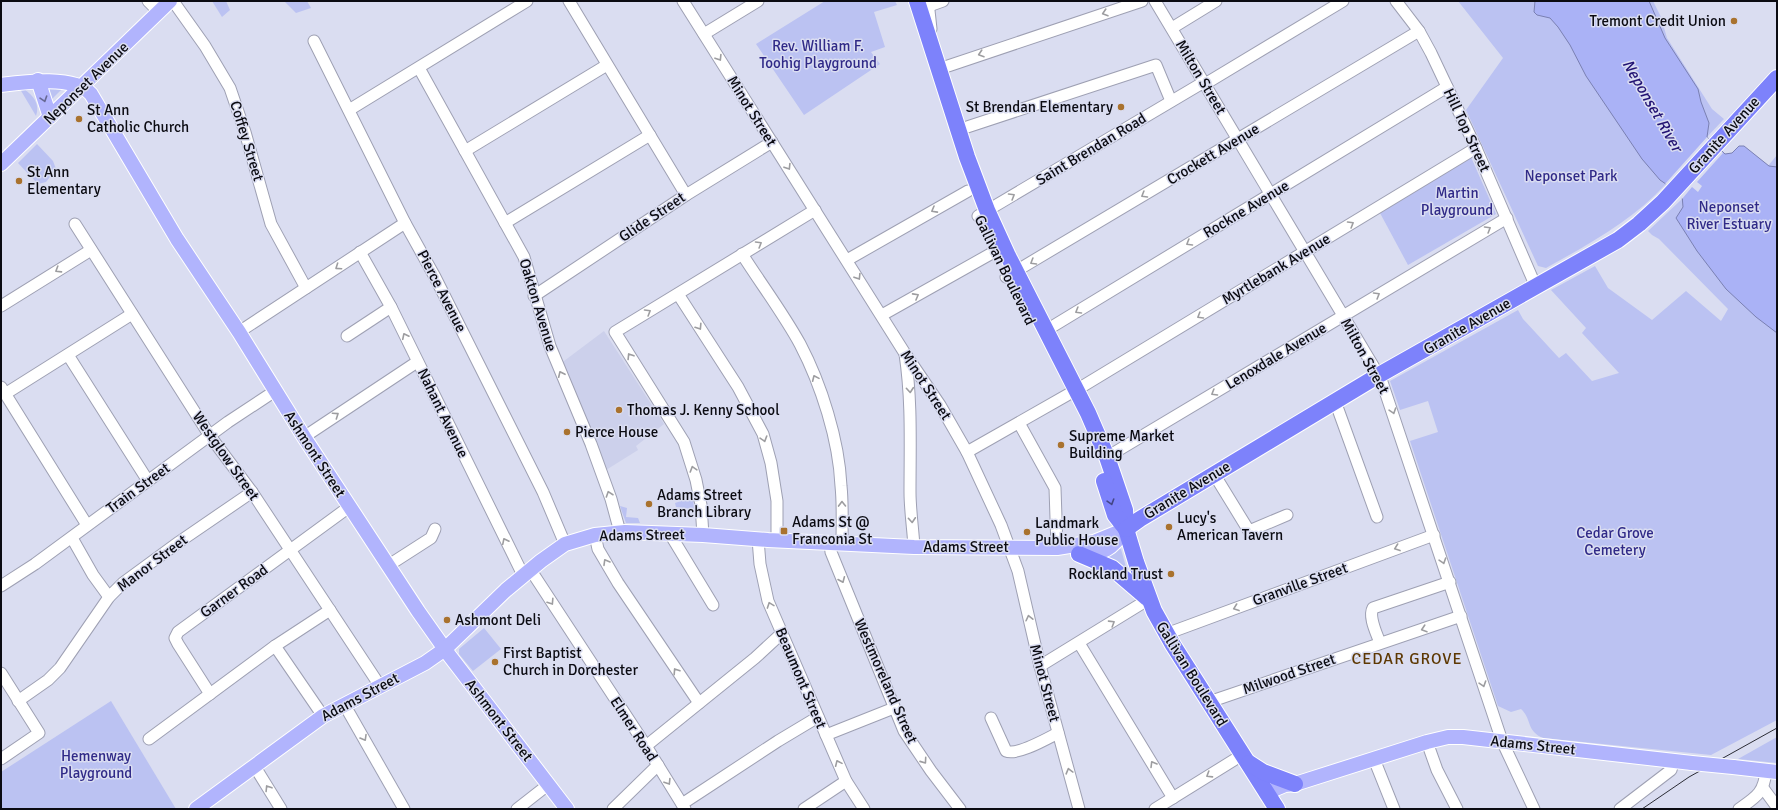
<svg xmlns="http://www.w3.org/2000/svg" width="1778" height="810" font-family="Signika,sans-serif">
<rect width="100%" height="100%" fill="#daddf1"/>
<path fill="#ccd0eb" d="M604,331L664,424L636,446L638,450L606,470L578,397L560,364Z"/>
<g fill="#bbc2f2">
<path d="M212,1H226L230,10L222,17Z"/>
<path d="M284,1H307L311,8L296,13Z"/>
<path d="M825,1H895L897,5L874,12L885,47L871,52L880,64L804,115L756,44Z"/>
<path d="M1458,1H1653L1661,17L1667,38L1712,109L1724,119L1707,137L1725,154L1732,153L1739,146H1744L1768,166L1777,155V720L1711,755L1543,738C1526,731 1532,719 1521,709L1511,712L1498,706L1410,441L1438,432L1428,401L1400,410L1390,381L1518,310L1523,319L1559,358L1566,353L1592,381L1619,373L1582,333L1586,328L1551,290L1595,266L1608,288L1652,320L1686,291L1721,321L1728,309L1659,239L1652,235L1648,231L1683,198L1666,184C1632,221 1589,244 1546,268L1538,266L1466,110L1503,58Z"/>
<path d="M47,87L61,89H62L51,100Z"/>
<path d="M20,89H24C34,96 40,104 36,116Z"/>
<path d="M37,144L53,161L56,169L46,182L38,184L18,163Z"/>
<path d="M1471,157L1496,214L1408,265L1380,213Z"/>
<path d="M693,497L694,511L686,508L676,507L675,503Z"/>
<path d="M620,506L627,508L626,517L638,518L640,523H626Z"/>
<path d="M1119,548L1121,549L1126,567L1125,570L1104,556Z"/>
<path d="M484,628L501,649L473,671L459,654V649Z"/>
<path d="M111,701L176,809H3L1,806V772Z"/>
<path d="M1777,737V763L1738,759Z"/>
</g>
<path fill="#aab2f6" stroke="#7a80b2" d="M1535,1H1649L1665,38L1698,89L1701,102L1709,123L1707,137L1725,154L1732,153L1739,146H1744L1769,166L1777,167V333L1756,317L1726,289L1697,251L1676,218L1683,207L1682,195L1660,180L1642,159L1586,76L1570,45L1558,27L1550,18L1537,15L1534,12Z"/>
<path fill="#daddf1" d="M1707,137L1723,153L1697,182L1702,186L1698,192L1692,187L1682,199L1679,194L1665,184Z"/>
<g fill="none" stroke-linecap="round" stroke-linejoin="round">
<defs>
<g id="minor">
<path d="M148,1L159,12"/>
<path d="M173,1L205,46L230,88L245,132L271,224L306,288"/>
<path d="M569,1L686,195"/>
<path d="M683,1L904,352L940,405L967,452L1001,525L1018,571L1040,666L1079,809"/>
<path d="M928,1L931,29"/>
<path d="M1155,1L1381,379L1502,741L1534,809"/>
<path d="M1396,1L1419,31L1431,53L1476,148L1536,287"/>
<path d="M929,6L943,1"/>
<path d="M1172,28L1216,1"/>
<path d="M704,34L758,1"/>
<path d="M314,41L405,223L435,277L543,492L565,544"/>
<path d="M419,68L524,257L550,346L591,444L611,499L620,532"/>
<path d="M939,69L1142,1"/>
<path d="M1205,84L1343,1"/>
<path d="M349,110L527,1"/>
<path d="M958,130L1156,65L1171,101"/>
<path d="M465,151L607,65"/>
<path d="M978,216L1204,82"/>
<path d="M505,223L650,135"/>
<path d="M75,224L210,436L252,492L380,686"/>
<path d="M360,252L391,307L523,575"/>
<path d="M742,254C761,284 783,313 800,344C821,384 839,440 841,486C843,505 842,524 842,543"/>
<path d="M847,260L968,191"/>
<path d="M1006,277L1419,31"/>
<path d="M678,294L738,387L763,434L771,463L777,501V540"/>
<path d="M534,296L686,195L772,142"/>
<path d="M1,306L91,250"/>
<path d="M882,315L994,252"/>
<path d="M1045,331L1447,87"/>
<path d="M239,332L405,223"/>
<path d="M347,336L391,307"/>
<path d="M905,354C912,401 910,445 910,492C910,510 913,529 914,547"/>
<path d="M68,355L148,481"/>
<path d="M1,387L87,525"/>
<path d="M5,394L132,314"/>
<path d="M1335,401L1377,517"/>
<path d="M1019,423L1055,488L1057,548"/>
<path d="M304,437L417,362"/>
<path d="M967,452L1083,386L1476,148"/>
<path d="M1107,457L1507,218"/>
<path d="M1214,474L1249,531L1287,515"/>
<path d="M670,534L713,605"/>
<path d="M595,535L598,549L618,583L699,703"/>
<path d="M703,535L701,505L696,480L684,442L615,332L815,210"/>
<path d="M72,538L93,575L109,597"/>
<path d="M758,539L760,564L768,601L846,781L864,809"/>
<path d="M830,543L831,552L904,731L931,771L960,809"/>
<path d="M389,565L431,538L435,529"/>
<path d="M530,569L646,746L685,809"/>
<path d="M1,586L35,564L228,422L275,391"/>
<path d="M1166,634L1434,535"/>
<path d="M1079,643L1173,798"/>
<path d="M1380,643C1377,634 1368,617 1373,608L1450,582"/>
<path d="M275,646L323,716"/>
<path d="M1040,666L1149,599"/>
<path d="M1,673L39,733L1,759"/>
<path d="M210,694L178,644L175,638L178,632L349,507"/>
<path d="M18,701L48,680L60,668L109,597L123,583L179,542L252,492"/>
<path d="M1209,702L1461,616"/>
<path d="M344,704L404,809"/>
<path d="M991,718L1006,751C1017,756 1048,738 1058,733"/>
<path d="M826,735L894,708"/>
<path d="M149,739L275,646L330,610"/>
<path d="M1427,742L1437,770L1457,809"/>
<path d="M646,746L755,658L781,634"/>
<path d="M1374,759L1394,809"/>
<path d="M255,767L281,809"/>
<path d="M1763,788L1777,807"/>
<path d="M682,804L778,741L818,717"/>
<path d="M517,809L549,784"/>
<path d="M613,809L658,765"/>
<path d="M804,809L846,781"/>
<path d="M1155,809L1242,755"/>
<path d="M1620,809L1671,770L1674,760"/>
<path d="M1739,809C1756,797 1764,793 1766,771"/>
</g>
<g id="major">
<path d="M38,80L50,117"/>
<path d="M1,85C24,82 74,75 91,94L177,239L239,332L304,437L418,611L449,655L567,809"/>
<path d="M1,164L170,1"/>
<path d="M1078,554C1106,554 1110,550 1126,529"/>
<path d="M1733,767L1777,772"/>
<path d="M1266,793L1285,785L1295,784L1427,742L1448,737H1463L1692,763"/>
<path d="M196,809L323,716L425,663L445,649L506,590L541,561L565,544L595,535L625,532L703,535L768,540L914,547L1057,548L1094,542L1126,529"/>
</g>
<g id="highway">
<path d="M917,1L967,157L987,210L1008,256L1088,413L1107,457L1125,510L1126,529L1136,562L1154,611L1173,645L1277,809"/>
<path d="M1104,481L1115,515L1126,529"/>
<path d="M1126,529L1140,519L1379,375L1618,240L1639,224L1663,202L1777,78"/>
<path d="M1079,554L1112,568L1147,598"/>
<path d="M1249,763L1263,772L1295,784"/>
</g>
</defs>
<use href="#minor" stroke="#9ea0b3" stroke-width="13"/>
<use href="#major" stroke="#fff" stroke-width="16"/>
<use href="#highway" stroke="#fff" stroke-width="18"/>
<use href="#minor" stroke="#fff" stroke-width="11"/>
<use href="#major" stroke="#b1b4fd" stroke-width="14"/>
<use href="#highway" stroke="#7d82fb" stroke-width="16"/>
<path stroke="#2b2c35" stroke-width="1" d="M1642,809L1689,777L1777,728"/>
<defs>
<path id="major-bridge" d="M1692,763L1733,767"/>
</defs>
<use href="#major-bridge" stroke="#fff" stroke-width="16" stroke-linecap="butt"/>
<use href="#major-bridge" stroke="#b1b4fd" stroke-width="14"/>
</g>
<defs><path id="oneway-chevron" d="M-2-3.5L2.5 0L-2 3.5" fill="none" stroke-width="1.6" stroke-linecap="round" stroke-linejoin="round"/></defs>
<g stroke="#9d9da0">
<use href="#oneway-chevron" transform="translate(1105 13) rotate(162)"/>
<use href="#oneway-chevron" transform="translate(981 54) rotate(162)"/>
<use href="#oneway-chevron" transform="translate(719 58) rotate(58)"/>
<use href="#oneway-chevron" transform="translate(788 167) rotate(58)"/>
<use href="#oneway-chevron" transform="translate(1144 195) rotate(149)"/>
<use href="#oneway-chevron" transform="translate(1012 196) rotate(-31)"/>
<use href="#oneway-chevron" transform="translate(934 210) rotate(151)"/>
<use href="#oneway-chevron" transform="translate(1351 224) rotate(-31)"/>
<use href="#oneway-chevron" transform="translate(1488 229) rotate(-31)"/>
<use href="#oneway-chevron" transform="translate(1189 243) rotate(149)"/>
<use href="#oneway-chevron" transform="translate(759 244) rotate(-31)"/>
<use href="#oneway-chevron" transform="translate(1033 262) rotate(149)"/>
<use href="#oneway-chevron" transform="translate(338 267) rotate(146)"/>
<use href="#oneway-chevron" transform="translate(58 270) rotate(148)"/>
<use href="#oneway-chevron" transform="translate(858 277) rotate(58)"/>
<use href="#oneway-chevron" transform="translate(1377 295) rotate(-31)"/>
<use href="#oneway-chevron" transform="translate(916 296) rotate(-29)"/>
<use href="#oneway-chevron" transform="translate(1078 311) rotate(149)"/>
<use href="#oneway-chevron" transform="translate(648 312) rotate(-31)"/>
<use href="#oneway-chevron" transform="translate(1200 316) rotate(149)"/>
<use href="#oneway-chevron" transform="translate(699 327) rotate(57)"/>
<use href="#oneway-chevron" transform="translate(405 336) rotate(-116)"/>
<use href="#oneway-chevron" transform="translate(630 356) rotate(-122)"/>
<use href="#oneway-chevron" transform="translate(561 374) rotate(-115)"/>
<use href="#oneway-chevron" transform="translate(815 378) rotate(-114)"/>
<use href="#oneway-chevron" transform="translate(910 390) rotate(85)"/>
<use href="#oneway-chevron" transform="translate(1214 393) rotate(149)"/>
<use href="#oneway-chevron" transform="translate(1393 411) rotate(72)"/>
<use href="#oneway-chevron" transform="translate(336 415) rotate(-34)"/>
<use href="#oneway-chevron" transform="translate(764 439) rotate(73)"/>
<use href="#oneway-chevron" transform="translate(693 469) rotate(-107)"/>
<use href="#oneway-chevron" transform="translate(609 494) rotate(-109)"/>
<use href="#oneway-chevron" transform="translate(842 504) rotate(-91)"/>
<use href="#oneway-chevron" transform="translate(912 520) rotate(86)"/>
<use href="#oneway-chevron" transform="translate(505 541) rotate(-116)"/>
<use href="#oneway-chevron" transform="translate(1397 548) rotate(160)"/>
<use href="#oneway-chevron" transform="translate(1443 561) rotate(72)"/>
<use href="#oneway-chevron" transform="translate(606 562) rotate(-120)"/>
<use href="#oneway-chevron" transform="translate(842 580) rotate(67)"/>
<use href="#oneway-chevron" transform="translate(551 602) rotate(57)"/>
<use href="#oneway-chevron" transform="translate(770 605) rotate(-110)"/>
<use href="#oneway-chevron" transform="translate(1236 608) rotate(160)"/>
<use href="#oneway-chevron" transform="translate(1029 618) rotate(-103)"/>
<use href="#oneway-chevron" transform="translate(1112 623) rotate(-32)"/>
<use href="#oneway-chevron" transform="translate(1424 629) rotate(162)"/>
<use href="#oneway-chevron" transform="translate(676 671) rotate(-123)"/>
<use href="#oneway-chevron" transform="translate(1483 684) rotate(72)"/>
<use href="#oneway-chevron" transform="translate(364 738) rotate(60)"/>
<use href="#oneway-chevron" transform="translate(924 761) rotate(55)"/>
<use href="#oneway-chevron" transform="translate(838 763) rotate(-114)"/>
<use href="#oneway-chevron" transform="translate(1153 764) rotate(-121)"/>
<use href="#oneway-chevron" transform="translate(1069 771) rotate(-105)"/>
<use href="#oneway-chevron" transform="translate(1209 775) rotate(148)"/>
<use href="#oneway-chevron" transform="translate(668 782) rotate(58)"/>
<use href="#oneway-chevron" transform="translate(268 788) rotate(-122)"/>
</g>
<use stroke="#666893" href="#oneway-chevron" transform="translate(44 99) rotate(72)"/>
<use stroke="#444686" href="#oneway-chevron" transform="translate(1111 502) rotate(73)"/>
<g fill="#a9722e" stroke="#daddf1" stroke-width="1.5">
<circle cx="1734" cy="21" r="4"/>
<circle cx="1121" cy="107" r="4"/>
<circle cx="79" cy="119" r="4"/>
<circle cx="19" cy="181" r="4"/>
<circle cx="619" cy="410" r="4"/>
<circle cx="567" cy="432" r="4"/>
<circle cx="1061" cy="445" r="4"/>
<circle cx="649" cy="504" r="4"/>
<circle cx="1169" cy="527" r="4"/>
<rect x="780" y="527" width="8" height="8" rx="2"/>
<circle cx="1027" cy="532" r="4"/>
<circle cx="1171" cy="574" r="4"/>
<circle cx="447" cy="620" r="4"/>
<circle cx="495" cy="662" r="4"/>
</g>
<g text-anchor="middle" stroke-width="3" stroke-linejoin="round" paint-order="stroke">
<g font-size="15" fill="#0b0b12" stroke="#daddf1" text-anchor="start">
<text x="1726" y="26" text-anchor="end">Tremont Credit Union</text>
<text x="1113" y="112" text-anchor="end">St Brendan Elementary</text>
<text x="87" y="115">St Ann<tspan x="87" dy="17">Catholic Church</tspan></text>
<text x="27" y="177">St Ann<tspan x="27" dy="17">Elementary</tspan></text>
<text x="627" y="415">Thomas J. Kenny School</text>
<text x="575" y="437">Pierce House</text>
<text x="1069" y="441">Supreme Market<tspan x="1069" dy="17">Building</tspan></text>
<text x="657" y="500">Adams Street<tspan x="657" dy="17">Branch Library</tspan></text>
<text x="1177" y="523">Lucy's<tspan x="1177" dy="17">American Tavern</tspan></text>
<text x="792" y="527">Adams St @<tspan x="792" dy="17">Franconia St</tspan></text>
<text x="1035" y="528">Landmark<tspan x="1035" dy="17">Public House</tspan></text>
<text x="1163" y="579" text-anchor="end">Rockland Trust</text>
<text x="455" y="625">Ashmont Deli</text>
<text x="503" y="658">First Baptist<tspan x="503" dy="17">Church in Dorchester</tspan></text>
</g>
<g font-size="15" fill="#302a88" stroke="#daddf1">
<text x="818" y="51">Rev. William F.<tspan x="818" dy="17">Toohig Playground</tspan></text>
<text x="1571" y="181">Neponset Park</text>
<text x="1457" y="198">Martin<tspan x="1457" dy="17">Playground</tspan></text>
<text x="1729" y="212">Neponset<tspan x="1729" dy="17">River Estuary</tspan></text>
<text x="1615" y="538">Cedar Grove<tspan x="1615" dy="17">Cemetery</tspan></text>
<text x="96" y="761">Hemenway<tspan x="96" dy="17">Playground</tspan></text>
</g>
<g font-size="15" fill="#0b0b12" stroke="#daddf1">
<text transform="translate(1201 77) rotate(59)" y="5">Milton Street</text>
<text transform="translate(86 83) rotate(-44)" y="5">Neponset Avenue</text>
<text transform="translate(752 111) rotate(58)" y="5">Minot Street</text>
<text transform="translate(1467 130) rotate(65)" y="5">Hill Top Street</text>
<text transform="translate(1724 135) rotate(-48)" y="5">Granite Avenue</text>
<text transform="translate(247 141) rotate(73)" y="5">Coffey Street</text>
<text transform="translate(1091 149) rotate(-31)" y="5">Saint Brendan Road</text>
<text transform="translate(1213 154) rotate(-31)" y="5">Crockett Avenue</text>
<text transform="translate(1246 209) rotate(-31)" y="5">Rockne Avenue</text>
<text transform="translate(652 217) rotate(-34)" y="5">Glide Street</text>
<text transform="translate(1276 269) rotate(-31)" y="5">Myrtlebank Avenue</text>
<text transform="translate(1005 270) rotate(64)" y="5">Gallivan Boulevard</text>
<text transform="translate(442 291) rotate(63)" y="5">Pierce Avenue</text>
<text transform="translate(538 305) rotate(73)" y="5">Oakton Avenue</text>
<text transform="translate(1467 326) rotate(-30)" y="5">Granite Avenue</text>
<text transform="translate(1276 356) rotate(-31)" y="5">Lenoxdale Avenue</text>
<text transform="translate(1365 356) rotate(61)" y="5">Milton Street</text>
<text transform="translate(926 385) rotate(57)" y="5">Minot Street</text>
<text transform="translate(443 413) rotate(64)" y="5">Nahant Avenue</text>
<text transform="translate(315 454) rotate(57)" y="5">Ashmont Street</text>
<text transform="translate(226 456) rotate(55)" y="5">Westglow Street</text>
<text transform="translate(138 488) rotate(-36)" y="5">Train Street</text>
<text transform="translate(1187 490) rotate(-31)" y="5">Granite Avenue</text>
<text transform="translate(642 535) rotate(-1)" y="5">Adams Street</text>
<text x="966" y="552">Adams Street</text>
<text transform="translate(152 563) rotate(-37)" y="5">Manor Street</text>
<text transform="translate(1300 584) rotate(-20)" y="5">Granville Street</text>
<text transform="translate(234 591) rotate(-36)" y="5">Garner Road</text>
<text transform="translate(1192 674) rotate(58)" y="5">Gallivan Boulevard</text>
<text transform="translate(1289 674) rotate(-19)" y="5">Milwood Street</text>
<text transform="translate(801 678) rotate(67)" y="5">Beaumont Street</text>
<text transform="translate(886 681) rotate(66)" y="5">Westmoreland Street</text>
<text transform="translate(1045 683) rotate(75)" y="5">Minot Street</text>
<text transform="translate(360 697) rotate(-28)" y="5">Adams Street</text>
<text transform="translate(499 720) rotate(52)" y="5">Ashmont Street</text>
<text transform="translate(634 729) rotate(57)" y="5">Elmer Road</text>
<text transform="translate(1533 745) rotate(6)" y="5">Adams Street</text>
</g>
<g font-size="16" font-style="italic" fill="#231474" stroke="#daddf1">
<text transform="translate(1653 105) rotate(60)" y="6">Neponset River</text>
</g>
<g font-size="16" letter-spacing="1" fill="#5d3803" stroke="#daddf1">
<text x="1407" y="664">CEDAR GROVE</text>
</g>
</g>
<rect width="1778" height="810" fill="none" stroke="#0b0b12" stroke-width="4"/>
</svg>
